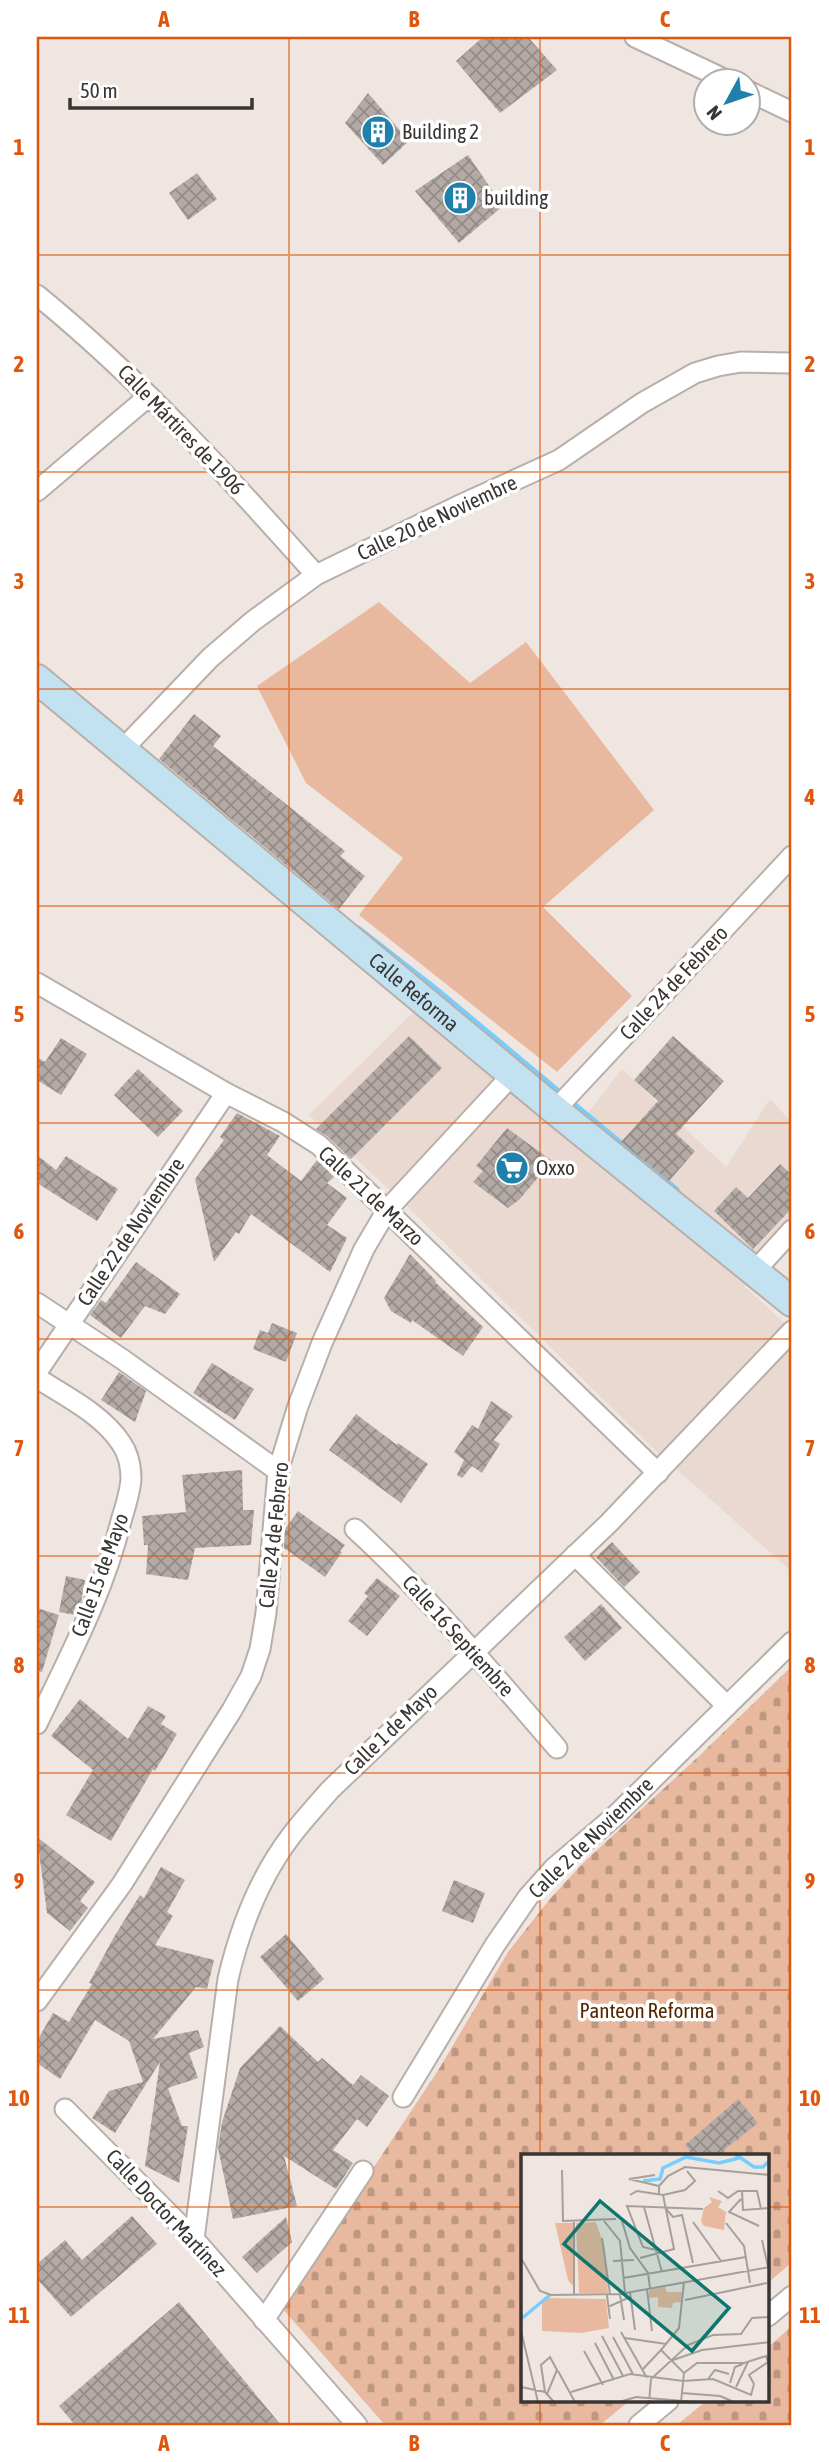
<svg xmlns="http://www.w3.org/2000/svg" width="829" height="2462" font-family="'Asap Condensed',sans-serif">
<defs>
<pattern id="cemetery-stones" width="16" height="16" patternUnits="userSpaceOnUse" patternTransform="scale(1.75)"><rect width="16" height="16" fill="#e8b99e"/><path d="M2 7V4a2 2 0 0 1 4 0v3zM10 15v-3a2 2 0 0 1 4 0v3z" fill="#bd9781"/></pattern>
<pattern id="building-cross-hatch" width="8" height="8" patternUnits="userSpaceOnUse" patternTransform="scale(1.75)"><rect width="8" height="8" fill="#b3aaa5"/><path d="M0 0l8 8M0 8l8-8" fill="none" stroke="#938b87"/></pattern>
</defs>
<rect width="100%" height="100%" fill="#efe6e1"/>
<path fill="#e9d9d0" d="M436,990L588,1113L622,1069L726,1167L770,1099L792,1123V1220L744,1286L792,1330V1572L655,1450L411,1210L309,1115Z"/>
<path fill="#e8b99e" d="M379,602L470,683L526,642L654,810L543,907L632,996L557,1072L359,915L403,858L306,783L257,686Z"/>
<g fill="url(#cemetery-stones)">
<path d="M792,1666V2262L768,2283V2156H523V2401H629L600,2425H385L281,2307L439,2069L508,1952L549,1900L583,1863L698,1757Z"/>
<path d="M792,2326V2425H677L706,2401H768V2347Z"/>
</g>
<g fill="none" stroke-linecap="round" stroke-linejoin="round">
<path stroke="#75cefe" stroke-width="7" d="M358,929L436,990L676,1190"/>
</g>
<g fill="url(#building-cross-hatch)">
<path d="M483,37H528L557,70L500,113L456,61Z"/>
<path d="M368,93L409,141L383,165L345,123Z"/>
<path d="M468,155L503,206L459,243L415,191Z"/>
<path d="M197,173L217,199L188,220L169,193Z"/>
<path d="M194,714L221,736L213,746L345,851L340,856L365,876L339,909L159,759Z"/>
<path d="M409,1036L442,1068L351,1159L327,1136L316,1129Z"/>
<path d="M673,1036L724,1081L676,1134L695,1151L669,1181L621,1142L658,1101L634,1080Z"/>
<path d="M61,1038L87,1054L61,1095L37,1080V1057L45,1062Z"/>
<path d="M138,1069L183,1111L158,1137L114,1095Z"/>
<path d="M237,1113L280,1136L267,1155L301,1181L317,1160L334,1177L327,1183L347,1198L327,1225L347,1238L330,1272L251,1214L239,1234L236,1232L214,1262L195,1179L224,1140L220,1137Z"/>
<path d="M507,1128L552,1161L519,1200L508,1208L473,1182L483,1171L476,1166Z"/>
<path d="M37,1155L56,1170L66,1156L118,1189L97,1221L37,1183Z"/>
<path d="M780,1164L792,1175V1208L753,1249L714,1211L736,1187L748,1198Z"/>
<path d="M410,1254L436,1281L435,1282L483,1327L463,1356L412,1320L411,1323L391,1311L384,1298Z"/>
<path d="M136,1262L180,1294L165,1314L145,1306L121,1338L90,1315L101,1300L106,1303Z"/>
<path d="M272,1323L297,1333L286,1362L253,1349L260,1330L268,1333Z"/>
<path d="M212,1363L254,1389L235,1420L193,1393Z"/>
<path d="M119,1372L146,1391L135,1422L101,1400Z"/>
<path d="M491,1401L513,1416L494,1440L500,1444L482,1473L472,1466L462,1478L457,1475L464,1460L454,1452L472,1425L478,1429Z"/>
<path d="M356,1414L397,1445L398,1443L428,1464L401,1503L329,1450Z"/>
<path d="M242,1470L243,1510H254L251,1545L195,1548L188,1580L146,1574L148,1545H144L142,1516L186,1512L182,1475Z"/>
<path d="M298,1511L345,1545L340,1551L342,1552L325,1577L284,1548L285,1529Z"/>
<path d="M612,1542L640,1572L624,1587L596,1557Z"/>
<path d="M66,1576L85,1580L81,1602L75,1615L59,1612Z"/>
<path d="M377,1578L400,1596L367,1636L348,1621L368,1596L364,1593Z"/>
<path d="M601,1604L622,1628L585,1661L564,1637Z"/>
<path d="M37,1608L59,1615L42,1672L37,1671Z"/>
<path d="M80,1699L128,1739L148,1706L166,1716L161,1724L177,1734L155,1771L153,1769L111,1841L66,1815L93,1770L51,1736Z"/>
<path d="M37,1837L95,1882L80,1901L88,1908L70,1931L47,1913Z"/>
<path d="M161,1867L185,1880L167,1912L173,1916L155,1945L214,1960L207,1989L196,1987L153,2039L198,2030L204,2047L189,2053L198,2078L168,2088L182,2126H188L179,2183L145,2166L160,2062L115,2133L92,2118L109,2091L143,2082L129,2041L95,2020L60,2079L37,2063V2041L53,2013L69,2022L92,1984L89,1983L114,1937L140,1895L144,1898Z"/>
<path d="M454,1880L485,1893L473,1923L442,1911Z"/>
<path d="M286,1934L324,1979L298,2001L260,1957Z"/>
<path d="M280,2026L318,2062L322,2058L353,2085L361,2075L389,2096L367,2127L357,2119L333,2150L353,2163L336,2189L284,2156L297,2206L233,2219L218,2148L222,2122L240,2068Z"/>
<path d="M738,2099L758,2123L716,2156H695L685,2145Z"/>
<path d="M132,2216L157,2244L71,2317L37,2279V2264L65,2240L82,2260Z"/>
<path d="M286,2217L292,2242L257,2273L242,2257Z"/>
<path d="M179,2302L281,2425H75L59,2406Z"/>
</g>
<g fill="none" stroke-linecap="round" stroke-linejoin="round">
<defs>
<g id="street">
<path d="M635,37L726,80"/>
<path d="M748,91L792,112"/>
<path d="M37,295C140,379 227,475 316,575"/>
<path d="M37,491L149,396"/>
<path d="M122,750L210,658L253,621L316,575L458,506L559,460L642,403L695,373L718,366L741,362L792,363"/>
<path d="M37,983L226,1093L283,1122L319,1145L658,1473"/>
<path d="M555,1110L792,856"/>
<path d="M755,1271L792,1230"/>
<path d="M37,1303L122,1359L278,1471"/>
<path d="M37,1372L226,1093"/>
<path d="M37,1378C65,1396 102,1414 121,1443C128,1453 131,1467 131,1479C130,1493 125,1508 121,1521C104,1592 68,1659 37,1724"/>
<path d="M355,1529C428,1596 492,1673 557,1748"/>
<path d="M575,1555L727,1706"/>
<path d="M37,2001L122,1884L232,1710L251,1676L260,1649L266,1613L278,1471L298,1406L322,1343L364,1249L387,1210L513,1074"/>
<path d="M403,2097L495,1945L528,1897L554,1868L615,1816L792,1642"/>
<path d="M65,2109L194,2239L357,2425"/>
<path d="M194,2239L228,1979C240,1928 259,1878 291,1836C303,1820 317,1805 330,1790L609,1523L792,1331"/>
<path d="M768,2316L792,2296"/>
<path d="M264,2320L363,2171"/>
<path d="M639,2425L668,2401"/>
</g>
<g id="secondary">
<path id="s1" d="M37,679L555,1110L792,1302"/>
</g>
</defs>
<use href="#street" stroke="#b8afaa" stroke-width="23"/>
<use href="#secondary" stroke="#b8afaa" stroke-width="32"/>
<use href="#street" stroke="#fff" stroke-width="19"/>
<use href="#secondary" stroke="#c2e2f2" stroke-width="28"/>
</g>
<path fill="none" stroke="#df570e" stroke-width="2" stroke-opacity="0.55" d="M289,37V2425M540,37V2156M37,255H792M37,472H792M37,689H792M37,906H792M37,1123H792M37,1339H792M37,1556H792M37,1773H792M37,1990H792M37,2207H523M768,2207H792M540,2401V2425"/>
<defs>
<symbol id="building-disc" viewBox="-11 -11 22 22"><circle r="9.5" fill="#2080ac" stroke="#fff"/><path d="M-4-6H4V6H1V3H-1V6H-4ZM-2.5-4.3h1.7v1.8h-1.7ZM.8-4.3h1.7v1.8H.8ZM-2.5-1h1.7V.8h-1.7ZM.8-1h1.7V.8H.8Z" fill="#fff"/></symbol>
<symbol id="supermarket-disc" viewBox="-11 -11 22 22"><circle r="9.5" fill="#2080ac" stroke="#fff"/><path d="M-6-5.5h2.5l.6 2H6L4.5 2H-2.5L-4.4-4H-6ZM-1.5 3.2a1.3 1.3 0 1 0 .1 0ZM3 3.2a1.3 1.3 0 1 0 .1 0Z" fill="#fff"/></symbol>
</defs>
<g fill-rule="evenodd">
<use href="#building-disc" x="359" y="113" width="38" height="38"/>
<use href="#building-disc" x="441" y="179" width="38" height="38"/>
<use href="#supermarket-disc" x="493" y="1149" width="38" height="38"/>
</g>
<g text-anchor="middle" stroke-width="7" stroke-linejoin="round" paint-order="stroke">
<g font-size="21" fill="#383533" stroke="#fff" text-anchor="start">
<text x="402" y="139">Building 2</text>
<text x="484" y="205">building</text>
<text x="536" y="1175">Oxxo</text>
</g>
<g font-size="21" fill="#383533" stroke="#fff">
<text transform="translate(181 430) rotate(46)" y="7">Calle Mártires de 1906</text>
<text transform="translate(437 518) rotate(-25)" y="7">Calle 20 de Noviembre</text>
<text transform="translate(674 983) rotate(-47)" y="7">Calle 24 de Febrero</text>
<text dy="7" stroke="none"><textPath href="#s1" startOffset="490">Calle Reforma</textPath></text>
<text transform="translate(371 1196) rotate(43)" y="7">Calle 21 de Marzo</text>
<text transform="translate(131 1232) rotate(-56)" y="7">Calle 22 de Noviembre</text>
<text transform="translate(274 1535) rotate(-84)" y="7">Calle 24 de Febrero</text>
<text transform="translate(100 1575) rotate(-70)" y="7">Calle 15 de Mayo</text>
<text transform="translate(458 1636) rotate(48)" y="7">Calle 16 Septiembre</text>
<text transform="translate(391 1730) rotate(-44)" y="7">Calle 1 de Mayo</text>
<text transform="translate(591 1838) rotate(-44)" y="7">Calle 2 de Noviembre</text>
<text transform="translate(166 2213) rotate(47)" y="7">Calle Doctor Martínez</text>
</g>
<g font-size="21" fill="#542501" stroke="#fff">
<text x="647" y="2018">Panteon Reforma</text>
</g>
</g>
<g transform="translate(521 2154)">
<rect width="248" height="248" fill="#efe6e1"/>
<path d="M188,43L201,47L197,53L205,58L203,76L183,72L180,67L183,54L191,48ZM144,133L146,138H161L160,148L152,149L151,154L137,153V143L128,144V136Z" fill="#e8b99e"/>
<path d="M75,68L84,95L87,139H58L55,69ZM34,69H52V132L47,126ZM25,144L85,145L88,174L60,179L21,177V148Z" fill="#e8b99e"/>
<path fill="none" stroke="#75cefe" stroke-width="3.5" d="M214,0L233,13H242L249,6M122,27L139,25L142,14L165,3L198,9L218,4M0,165L29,141"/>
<path fill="none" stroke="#a69f9b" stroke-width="2" d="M41,16L42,67L95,65M134,21L108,25L138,32M197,37L207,44L217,37H236L240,55M221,37L222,56L249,54M109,41L116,37L142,41L164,36L174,27L166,17M138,41V32L147,22L164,13L249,21M220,45L208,58L238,72M123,53L141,118M145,55L152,63L161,61L172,109M83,67L99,87L104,139M101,67L109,94L127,119L129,134M172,68L200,107M205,69L223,92L229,129M81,84L89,140M241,86L247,113M135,96L122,93L106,52L182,55M0,104L19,137L30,141L99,140L249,113M119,104L153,95L142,41M92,107L113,106M102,124L225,103M126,135L131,177M109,138L114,176M53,141V67M86,141L89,165M99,141L103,166M164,146L246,129M87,153L109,143M0,177L17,248M100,178L126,224M81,182L102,222M92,183L112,220M104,184L145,190M74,189L93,226M63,197L82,231M152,206L181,196L249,188M122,215L140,196M37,217L54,248M163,219L176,209H223L245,202L247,208L228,221L233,230M130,225L167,191L192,181L220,180L231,164L249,163M187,225L194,216L208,220M209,229L214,213L222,210M0,233L24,238L33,248M215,233L227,208M24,238L20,211L29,203L36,216L26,240M50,238L109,220L162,227L192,225L230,241L233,230M161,239L199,242L213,248M98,248L115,243L174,248M128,248L130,225M160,248L163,219L140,196L158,174L163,128"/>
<path fill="#0f766e" fill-opacity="0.15" stroke="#0f766e" stroke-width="3.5" d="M79,47L208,154L171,197L43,90Z"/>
<rect width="248" height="248" fill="none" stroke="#383533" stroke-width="3.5"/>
</g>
<rect width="829" height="2462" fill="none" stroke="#ffffff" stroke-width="77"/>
<g transform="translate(727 102) rotate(230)"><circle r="33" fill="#ffffff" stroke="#afaead" stroke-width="2"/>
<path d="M0-5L12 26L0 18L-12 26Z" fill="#2080ac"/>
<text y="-10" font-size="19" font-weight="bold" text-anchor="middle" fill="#383533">N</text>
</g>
<path d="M70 98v10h182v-10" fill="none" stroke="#383533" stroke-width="3.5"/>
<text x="80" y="98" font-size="21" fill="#383533" stroke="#ffffff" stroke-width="5" paint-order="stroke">50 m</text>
<rect x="38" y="38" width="752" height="2386" fill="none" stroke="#df570e" stroke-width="2.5"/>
<g font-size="23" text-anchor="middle" font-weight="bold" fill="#df570e">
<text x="164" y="27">A</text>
<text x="414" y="27">B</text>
<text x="665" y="27">C</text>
<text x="19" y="155">1</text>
<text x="810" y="155">1</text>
<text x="19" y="372">2</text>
<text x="810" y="372">2</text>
<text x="19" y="589">3</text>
<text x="810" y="589">3</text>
<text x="19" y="805">4</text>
<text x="810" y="805">4</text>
<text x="19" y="1022">5</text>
<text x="810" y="1022">5</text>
<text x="19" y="1239">6</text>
<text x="810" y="1239">6</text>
<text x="19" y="1456">7</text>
<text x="810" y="1456">7</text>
<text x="19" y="1673">8</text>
<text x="810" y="1673">8</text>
<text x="19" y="1889">9</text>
<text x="810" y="1889">9</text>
<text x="19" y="2106">10</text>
<text x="810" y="2106">10</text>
<text x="19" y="2323">11</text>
<text x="810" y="2323">11</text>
<text x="164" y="2451">A</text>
<text x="414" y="2451">B</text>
<text x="665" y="2451">C</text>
</g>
</svg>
